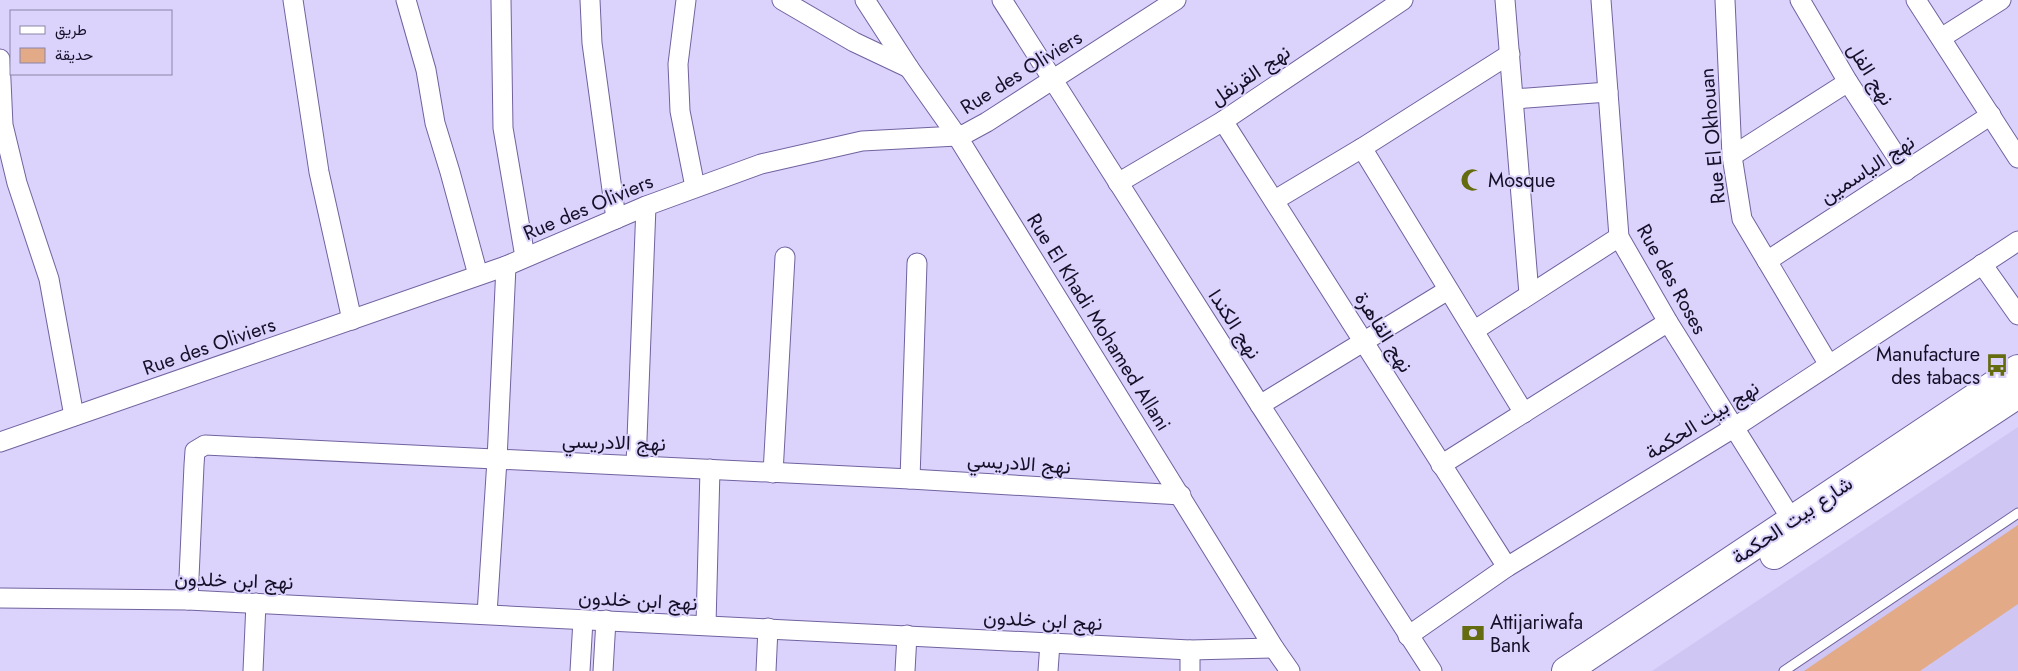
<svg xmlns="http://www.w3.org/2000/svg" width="2018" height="671" font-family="Jost,Vazirmatn,sans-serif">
<rect width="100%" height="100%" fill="#dbd3fc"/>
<path fill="#cfc6f4" d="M2018,427V671H1652Z"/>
<path fill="#e2aa86" d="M2018,525V604L1920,671H1804Z"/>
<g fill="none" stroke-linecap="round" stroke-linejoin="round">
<defs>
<path id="service" d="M1784,671L2018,513"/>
<g id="minor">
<path d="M293,0L319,172L352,320"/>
<path d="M406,0L426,70L435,123L450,172L478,275"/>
<path d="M501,0L503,128L525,257"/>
<path d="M590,0L592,43L616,219"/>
<path d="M686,0L678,64L680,111L695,187"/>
<path d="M782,0L854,42L909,68"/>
<path d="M865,0L909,68L957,136L1274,648L1290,671"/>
<path d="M1002,0L1260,405L1432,671"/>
<path d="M1505,0L1529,294"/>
<path d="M1601,0L1619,237L1668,322L1792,520"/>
<path d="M1725,0L1732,156L1742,219L1829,365"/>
<path d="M1800,0L1848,82L1906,171"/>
<path d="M1916,0L2018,158"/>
<path d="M1941,38L2001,0"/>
<path d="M0,59L3,125L17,183L49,279L74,416"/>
<path d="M1514,99L1608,92"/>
<path d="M1223,121L1507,567"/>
<path d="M1362,148L1524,413"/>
<path d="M1732,156L1848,82"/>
<path d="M1118,183L1223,121L1403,0"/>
<path d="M1275,200L1362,148L1510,54"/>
<path d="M1767,261L1991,115"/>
<path d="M1982,264L2018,315"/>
<path d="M1475,330L1619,237"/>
<path d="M1260,405L1448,290"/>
<path d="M0,442L506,266L646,206L761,164L862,141L957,136L965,134L987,122L1176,0"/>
<path d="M636,465L646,206"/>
<path d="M1441,465L1668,322"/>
<path d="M773,473L785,257"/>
<path d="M910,479L917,263"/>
<path d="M0,598L188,600L1190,650L1274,648"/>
<path d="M188,600L194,465L195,451L205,445L910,479L1181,495"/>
<path d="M487,614L497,460L506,266"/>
<path d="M706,625L710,469"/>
<path d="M1408,636L1507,567L1735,427L2018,241"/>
<path d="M253,671L256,603"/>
<path d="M580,671L583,620"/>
<path d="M603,671L606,620"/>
<path d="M766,671L768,628"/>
<path d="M905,671L907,635"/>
<path d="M1048,671L1050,643"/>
<path d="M1190,671V650"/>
</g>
<g id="primary">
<path d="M1774,555L2018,394"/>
<path d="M1566,671L2018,369"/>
</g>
</defs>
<use href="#service" stroke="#71629f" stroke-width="11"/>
<use href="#minor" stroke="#71629f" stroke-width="21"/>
<use href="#primary" stroke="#71629f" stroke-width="30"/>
<use href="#service" stroke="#fff" stroke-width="9"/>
<use href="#minor" stroke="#fff" stroke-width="19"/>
<use href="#primary" stroke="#fff" stroke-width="28"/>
</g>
<defs>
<symbol id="mosque-bare" viewBox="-9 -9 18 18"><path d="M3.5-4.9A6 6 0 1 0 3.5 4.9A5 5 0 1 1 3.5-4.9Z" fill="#656b0f" stroke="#dbd3fc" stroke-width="2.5" paint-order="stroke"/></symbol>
<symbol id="bus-bare" viewBox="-9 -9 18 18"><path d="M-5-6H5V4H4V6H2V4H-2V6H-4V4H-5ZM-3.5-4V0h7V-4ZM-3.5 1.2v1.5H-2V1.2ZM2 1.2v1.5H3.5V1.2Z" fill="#656b0f" stroke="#dbd3fc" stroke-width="2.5" paint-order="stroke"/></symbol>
<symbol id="bank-bare" viewBox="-9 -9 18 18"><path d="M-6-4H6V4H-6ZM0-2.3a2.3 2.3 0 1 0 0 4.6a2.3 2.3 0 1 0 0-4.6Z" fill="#656b0f" stroke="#dbd3fc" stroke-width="2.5" paint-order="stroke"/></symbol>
</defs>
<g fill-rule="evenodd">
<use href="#mosque-bare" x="1456" y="164" width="32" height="32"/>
<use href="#bus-bare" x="1981" y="349" width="32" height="32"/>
<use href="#bank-bare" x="1457" y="617" width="32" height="32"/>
</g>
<g text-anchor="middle" stroke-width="4" stroke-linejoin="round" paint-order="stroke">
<g font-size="20" fill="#150f27" stroke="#dbd3fc">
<text transform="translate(1021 72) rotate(-32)" y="7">Rue des Oliviers</text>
<text transform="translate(1871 74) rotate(58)" y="7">نهج الفل</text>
<text transform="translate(1250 75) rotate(-34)" y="7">نهج القرنفل</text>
<text transform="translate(1712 136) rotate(-95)" y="7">Rue El Okhouan</text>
<text transform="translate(1867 169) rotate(-33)" y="7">نهج الياسمين</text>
<text transform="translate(588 207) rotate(-23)" y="7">Rue des Oliviers</text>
<text transform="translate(1672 279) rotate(61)" y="7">Rue des Roses</text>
<text transform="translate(1099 322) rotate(58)" y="7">Rue El Khadi Mohamed Allani</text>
<text transform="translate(1235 324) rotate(57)" y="7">نهج الكندا</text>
<text transform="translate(1384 332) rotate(58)" y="7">نهج القاهرة</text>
<text transform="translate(209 346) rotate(-19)" y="7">Rue des Oliviers</text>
<text transform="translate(1702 420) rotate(-32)" y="7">نهج بيت الحكمة</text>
<text transform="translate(614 442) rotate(2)" y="7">نهج الادريسي</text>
<text transform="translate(1019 463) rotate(4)" y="7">نهج الادريسي</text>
<text transform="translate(1792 520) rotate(-34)" y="7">شارع بيت الحكمة</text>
<text transform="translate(234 580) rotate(2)" y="7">نهج ابن خلدون</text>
<text transform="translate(638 600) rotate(3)" y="7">نهج ابن خلدون</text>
<text transform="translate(1043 620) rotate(3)" y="7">نهج ابن خلدون</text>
</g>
<g font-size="20" fill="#150f27" stroke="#dbd3fc" text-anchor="start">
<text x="1488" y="187">Mosque</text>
<text x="1980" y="361" text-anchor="end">Manufacture<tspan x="1980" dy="23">des tabacs</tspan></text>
<text x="1490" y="629">Attijariwafa<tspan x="1490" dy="23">Bank</tspan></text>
</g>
</g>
<rect x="10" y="10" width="162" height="65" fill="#dbd3fc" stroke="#8c85a7"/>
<rect x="20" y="26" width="25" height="8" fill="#ffffff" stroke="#8c85a7"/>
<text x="55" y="35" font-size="15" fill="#150f27">طريق</text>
<rect x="20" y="48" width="25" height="15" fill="#e2aa86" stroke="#8c85a7"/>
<text x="55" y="60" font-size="15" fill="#150f27">حديقة</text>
</svg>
